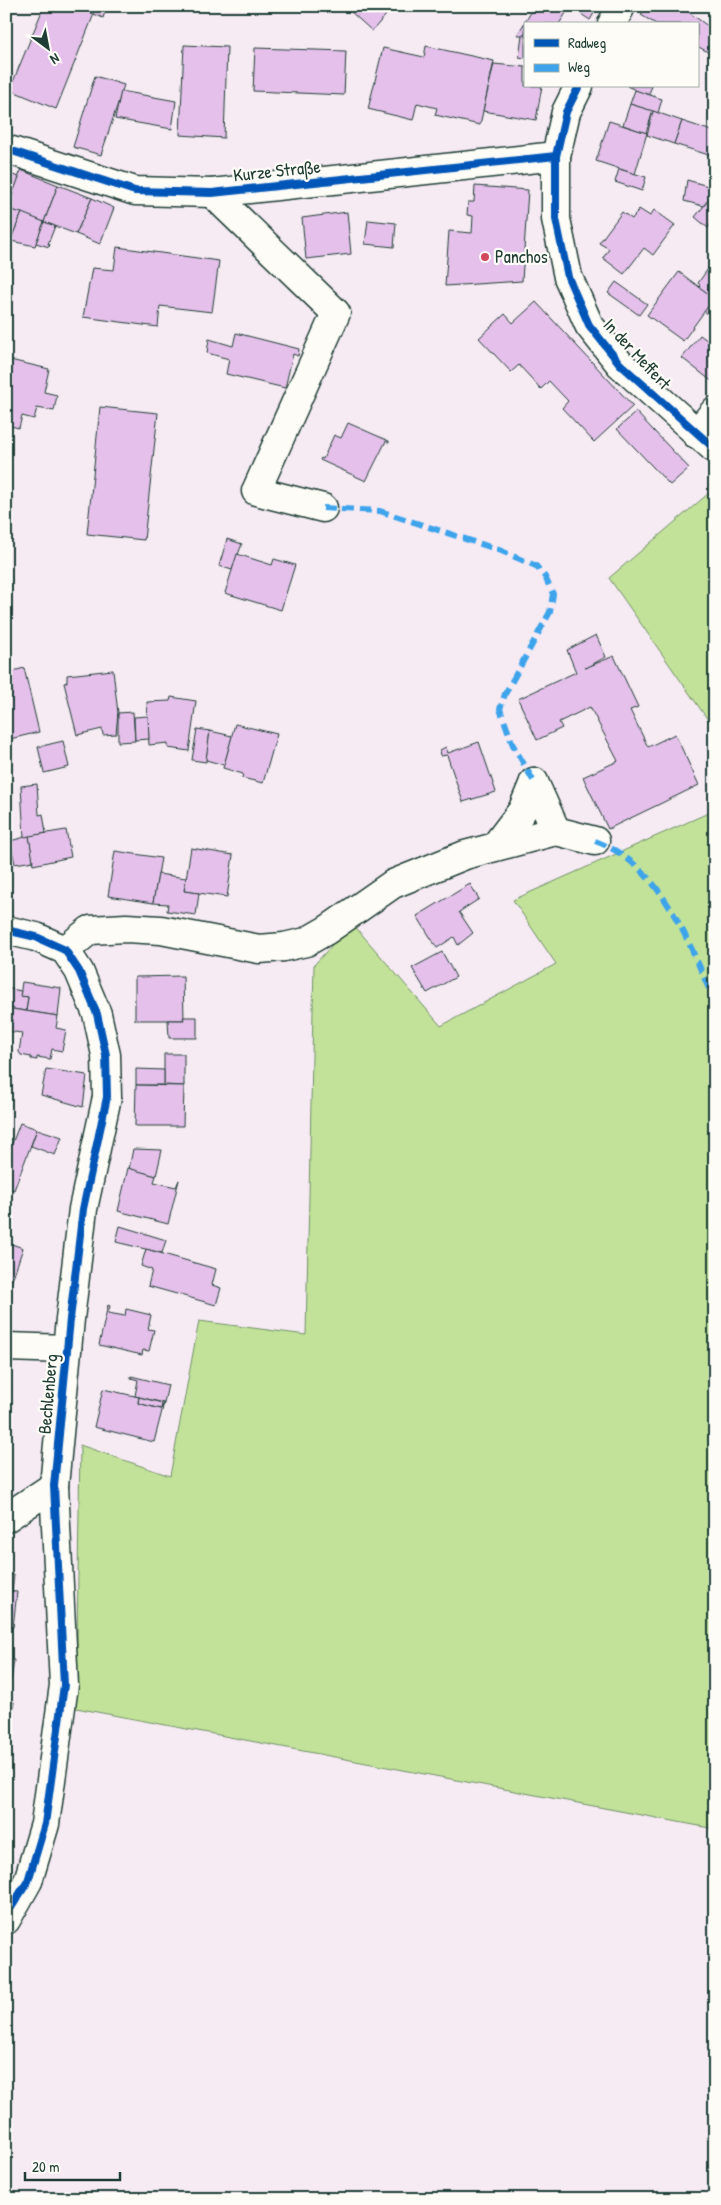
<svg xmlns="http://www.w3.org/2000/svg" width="721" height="2205" font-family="'Patrick Hand',sans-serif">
<rect width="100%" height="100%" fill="#f6eaf3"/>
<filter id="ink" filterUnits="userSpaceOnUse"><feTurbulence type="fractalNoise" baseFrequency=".02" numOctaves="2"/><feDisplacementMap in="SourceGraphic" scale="10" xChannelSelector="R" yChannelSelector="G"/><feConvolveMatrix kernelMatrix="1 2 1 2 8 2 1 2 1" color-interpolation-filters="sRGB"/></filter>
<g filter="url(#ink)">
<g fill="#c2e29a" stroke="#709067">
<path d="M715,488V730L609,578Z"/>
<path d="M715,810V1829L76,1708L80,1445L170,1476L199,1321L306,1335L314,965L352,923L441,1026L556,964L513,900Z"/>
</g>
<g fill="#e4c0eb" stroke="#1f3d34">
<path d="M44,6H75L94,14L56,109L8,89H10Z"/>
<path d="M75,6H107L103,18Z"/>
<path d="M353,6H373L386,15L372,31L350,11Z"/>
<path d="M535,6H555L566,13L559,24H525V35H517Z"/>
<path d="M569,6H598L590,20Z"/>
<path d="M645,6H680L712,29L715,26V56L697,46V24H656L641,15Z"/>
<path d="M522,35H525V58L519,57Z"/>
<path d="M184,45L227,47L224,138L180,135Z"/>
<path d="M426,46L494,61L480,125L435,115L437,108L417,103L413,120L368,109L383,48L424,57Z"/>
<path d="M255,48L346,51L344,95L253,91Z"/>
<path d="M494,64L525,67V86H542L536,120L483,111Z"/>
<path d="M95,76L124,85L101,155L73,147Z"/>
<path d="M627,86H652L648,96Z"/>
<path d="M635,90L662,99L658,113L630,104Z"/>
<path d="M121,91L176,101L172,129L115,119Z"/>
<path d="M630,104L653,111L646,133L623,125Z"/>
<path d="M653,111L682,121L674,144L647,135Z"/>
<path d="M609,121L647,133L635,174L596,161Z"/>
<path d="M682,121L715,132V157L674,144Z"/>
<path d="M619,169L646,177L642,191L615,182Z"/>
<path d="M21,170L58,185L44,222L7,209Z"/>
<path d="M6,173L19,177L7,209L22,213L11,239L6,238Z"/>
<path d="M687,180L715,188V192L703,206L684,201Z"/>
<path d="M58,185L92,198L76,234L44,222Z"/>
<path d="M475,186L528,190L522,281L445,286L449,231L472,233L473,216L467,215L468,202H474Z"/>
<path d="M715,192V220L708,228L695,217Z"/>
<path d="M92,198L114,208L100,244L76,234Z"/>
<path d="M639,209L650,216L654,210L675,225L653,255L644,248L624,274L603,258L609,249L599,243L622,212L632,219Z"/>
<path d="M347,212L351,254L306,259L302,218Z"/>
<path d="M22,213L44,222L35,246L6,240V238L11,239Z"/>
<path d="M368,220L396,223L394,247L365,244Z"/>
<path d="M44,222L55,226L48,244H50L49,247L36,243Z"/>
<path d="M117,247L219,261L212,312L160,306L158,327L83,317L92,268L114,270Z"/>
<path d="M715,254V328L709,323L713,318L704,311L714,298L699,287L700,285L698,283L710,266L713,268L715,266L709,262Z"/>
<path d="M679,272L714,298L683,341L647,315Z"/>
<path d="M616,282L647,304L639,315L608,293Z"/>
<path d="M536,302L633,406L594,442L562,408L568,401L549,381L541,389L519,365L511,372L479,338L505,314L513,323Z"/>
<path d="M236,333L299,349L298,356L293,354L285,388L226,374L229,359L207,353L209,339L233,346Z"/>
<path d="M700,335L715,346L714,383L682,358Z"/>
<path d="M10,360L49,369L44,392L57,395L54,411L37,408L34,419L22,416L19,428L6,425V380Z"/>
<path d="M100,407L158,413L144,540L87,534Z"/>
<path d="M636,412L689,468L670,485L617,429Z"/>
<path d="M348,423L389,441V443L386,441L366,481L320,460L321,458L323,459L334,435L341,438Z"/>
<path d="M227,539L242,544L232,570L219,566Z"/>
<path d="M237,554L272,565L274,559L295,565L281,610L225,593Z"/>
<path d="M596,635L606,657L585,668L614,656L638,707L630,710L648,747L675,734L699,785L608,829L583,777L618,761L590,707L559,722L562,728L537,740L518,699L576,672L567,650Z"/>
<path d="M6,655L10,672L24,668L39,732L6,740Z"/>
<path d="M113,670L118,713L116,734L103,735L102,729L77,735L64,683L67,682V675Z"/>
<path d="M171,697L196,701L189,751L168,748V743L149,745L147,702L170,701Z"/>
<path d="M133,712L135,741L118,742V713Z"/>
<path d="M148,716L149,739L135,740L134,717Z"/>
<path d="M235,724L277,734L263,783L242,778L243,774L223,768Z"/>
<path d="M197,729L210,731L206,762L192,760Z"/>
<path d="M210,731L232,736L224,765L206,760Z"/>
<path d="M63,741L69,767L44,773L38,747Z"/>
<path d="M479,742L496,792L463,802L447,755L441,756L440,750L446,747L448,753Z"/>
<path d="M37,784L39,815L43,814L46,833L24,838L21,786Z"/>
<path d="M66,830L71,857L33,865L29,836Z"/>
<path d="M29,836L33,861L15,864L10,841Z"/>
<path d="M191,848L233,855L227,897L184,891Z"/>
<path d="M115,851L161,858L153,903L108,896Z"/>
<path d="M158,874L186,878L184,891L199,893L196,915L167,911L168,904L153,903Z"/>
<path d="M470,884L479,899L459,912L473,933L458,945L454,937L437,948L417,916Z"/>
<path d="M442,952L456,977L427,993L412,968Z"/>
<path d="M183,976L184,1020H135V977Z"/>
<path d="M22,982L61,988L58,1016L26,1011L28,997L20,996Z"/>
<path d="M6,988L21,991L20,996L28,997L26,1011L6,1008Z"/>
<path d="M6,1008L58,1016L56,1028L66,1030L62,1051L52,1049L50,1059L37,1057V1060L31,1059V1057L21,1055L19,1052L22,1033L6,1031Z"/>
<path d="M183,1017H197V1038H169L168,1020H184Z"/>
<path d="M164,1054H184V1086L164,1085Z"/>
<path d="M46,1069L87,1075L83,1107L41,1095Z"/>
<path d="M136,1069L164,1070V1085H136Z"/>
<path d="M136,1085L184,1086L183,1126H135Z"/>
<path d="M20,1123L37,1129L14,1190L6,1187V1154H8Z"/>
<path d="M37,1129L62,1137L55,1155L31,1146Z"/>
<path d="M133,1149L162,1150L156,1176L129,1169Z"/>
<path d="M128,1168L156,1176L154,1182L176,1187L179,1180L168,1224L118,1211Z"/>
<path d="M120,1226L166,1240L162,1253L116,1242Z"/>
<path d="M6,1242L23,1248L9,1289L6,1288Z"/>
<path d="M146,1249L216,1269L212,1285L221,1288L216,1305L148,1286L152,1270L141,1266Z"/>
<path d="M108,1305L110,1306L108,1313L125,1316L126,1309L151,1315L148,1329L154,1330L149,1351L143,1350L142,1355L99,1345Z"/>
<path d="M131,1376L168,1385L164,1403L135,1396L138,1380L131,1378Z"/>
<path d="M6,1384H11L8,1434H6Z"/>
<path d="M103,1389L139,1397L138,1403L161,1409L164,1403L154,1442L94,1427Z"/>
<path d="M139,1397L162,1403L161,1409L138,1403Z"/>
<path d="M6,1574L14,1575L12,1592L6,1591Z"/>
<path d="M6,1591L17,1592L13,1627L6,1626Z"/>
<path d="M6,1641H11L9,1660H6Z"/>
<path d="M6,1660H14L11,1681L6,1680Z"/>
<path d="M6,1701L14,1702L6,1748Z"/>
</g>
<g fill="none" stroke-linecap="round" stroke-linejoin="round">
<defs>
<g id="minor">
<path d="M612,24L621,6"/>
<path d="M579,86L566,112L556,156V219L568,277L589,325L620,364L715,449"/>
<path d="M6,149L135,191L212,193L556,156"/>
<path d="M212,193L336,313L256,491L323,508"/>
<path d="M696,434L715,411"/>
<path d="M556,831L595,841"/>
<path d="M496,845L522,811L534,782"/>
<path d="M6,930L36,937L65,950L79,971L97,1014L106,1055L107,1097L83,1209L70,1319L54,1486L64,1685L45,1824L28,1881L6,1920"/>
<path d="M65,950L90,930L126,928L161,930L259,949L284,947L306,942L327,930L393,884L465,855L556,831L534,782"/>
<path d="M6,1347L67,1349"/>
<path d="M6,1518L54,1486"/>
</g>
</defs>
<use href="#minor" stroke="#1f3d34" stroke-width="31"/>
<use href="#minor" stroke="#fdfcf7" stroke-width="28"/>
<g stroke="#3da4eb" stroke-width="6" stroke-dasharray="12 6" stroke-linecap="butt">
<path d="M323,508L380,511L499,550L536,566L545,577L553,594L550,612L505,694L500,709L513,745L534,782"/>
<path d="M595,841C662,865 689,943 715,1003"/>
</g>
<defs>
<g id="cycleway">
<path d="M579,86L566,112L556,156V219L568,277L589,325L620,364L715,449"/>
<path d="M6,149L135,191L212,193L556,156"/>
<path d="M6,930L36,937L65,950L79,971L97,1014L106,1055L107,1097L83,1209L70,1319L54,1486L64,1685L45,1824L28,1881L12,1906L6,1908"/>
</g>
</defs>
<use href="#cycleway" stroke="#fdfcf7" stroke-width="11"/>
<use href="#cycleway" stroke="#0057b8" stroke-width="8"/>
</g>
</g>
<circle fill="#d1495b" stroke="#fdfcf7" stroke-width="2" cx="485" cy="257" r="5"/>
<g text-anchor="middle" stroke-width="4.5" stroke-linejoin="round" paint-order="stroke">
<g font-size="18" fill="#1f3d34" stroke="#fdfcf7">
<text transform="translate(277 171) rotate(-6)" y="6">Kurze Straße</text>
<text transform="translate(637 354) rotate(47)" y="6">In der Meffert</text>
<text transform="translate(48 1394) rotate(-85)" y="6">Bechlenberg</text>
</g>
<g font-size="18" fill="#1f3d34" stroke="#fdfcf7" text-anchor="start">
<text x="495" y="263">Panchos</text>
</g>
</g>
<rect width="721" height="2205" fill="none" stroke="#fdfcf7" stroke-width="25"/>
<rect x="12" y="12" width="696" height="2180" fill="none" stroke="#1f3d34" stroke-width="2" filter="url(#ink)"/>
<rect x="524" y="22" width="175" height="65" fill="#fdfcf7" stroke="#a4b0a9"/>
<rect x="534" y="39" width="25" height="8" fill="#0057b8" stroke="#a4b0a9"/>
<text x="568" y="48" font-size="15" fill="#1f3d34">Radweg</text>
<rect x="534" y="64" width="25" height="8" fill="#3da4eb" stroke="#a4b0a9"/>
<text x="568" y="72" font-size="15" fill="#1f3d34">Weg</text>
<g transform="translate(48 48) rotate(148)" stroke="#fdfcf7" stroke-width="4" paint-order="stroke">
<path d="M0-4L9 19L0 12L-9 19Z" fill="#1f3d34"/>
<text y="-8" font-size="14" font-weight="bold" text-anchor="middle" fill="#1f3d34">N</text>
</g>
<path d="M25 2172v8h95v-8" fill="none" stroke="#1f3d34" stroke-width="2.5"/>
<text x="32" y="2172" font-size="15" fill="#1f3d34" stroke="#fdfcf7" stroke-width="4" paint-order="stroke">20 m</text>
</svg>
